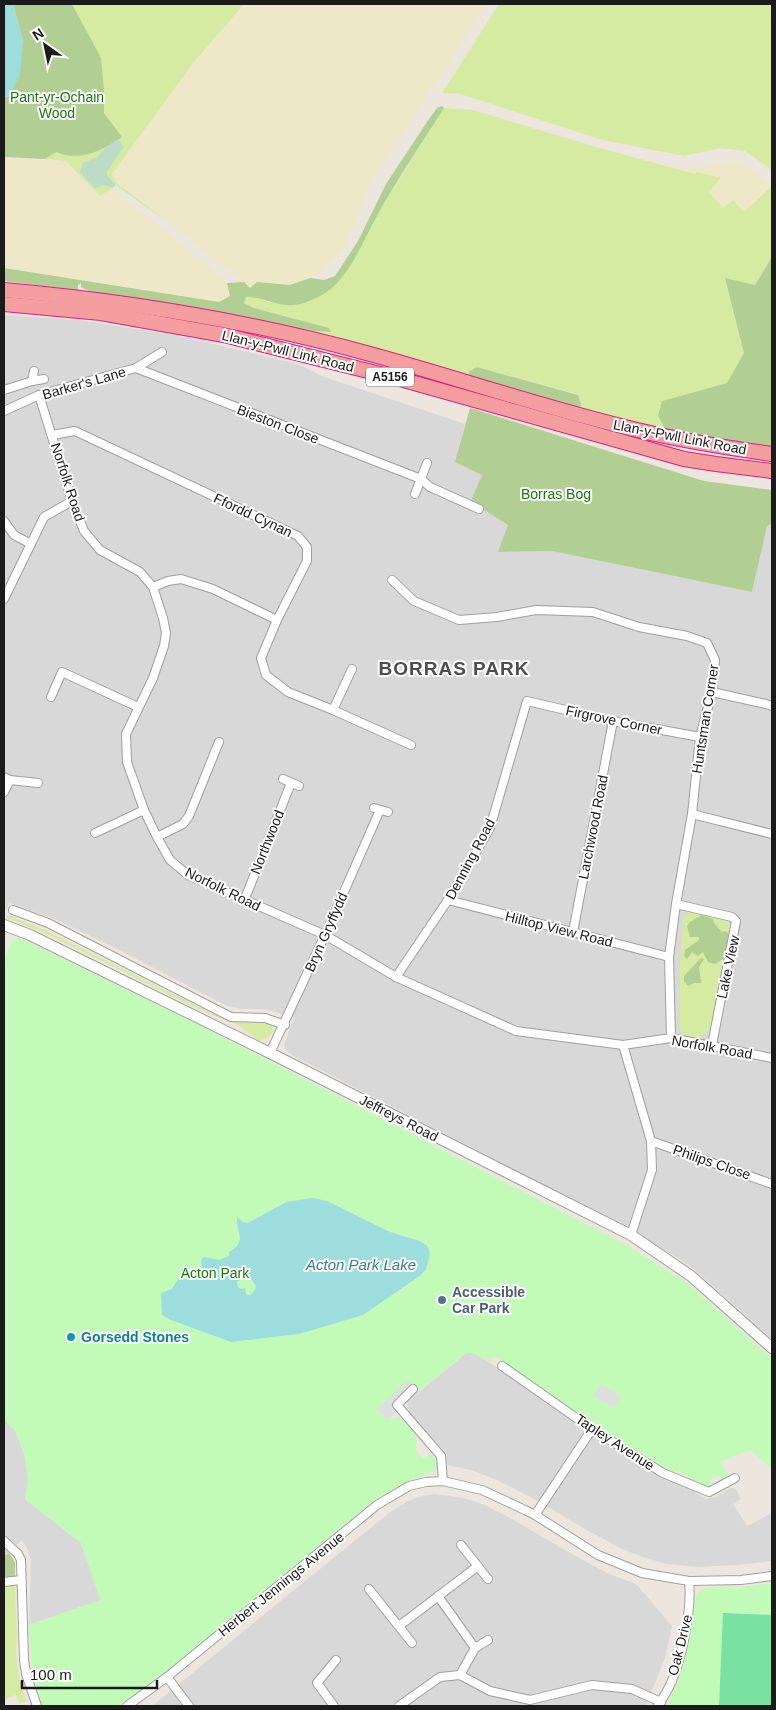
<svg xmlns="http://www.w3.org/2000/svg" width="776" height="1710" font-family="Helvetica,sans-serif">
<rect width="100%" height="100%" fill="#ede6df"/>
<g fill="#d9d8d8">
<path d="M4,315L78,320L176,335L298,364L324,377L465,424L456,462L483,475L472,501L508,525L499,552L552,551L752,592L767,526L772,524V1339L689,1265L663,1249L501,1163L290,1054L285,1049L284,1044L294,1018L265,1009H241L227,1006L117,949L57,920L10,903L4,913Z"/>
<path d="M469,1352L476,1354L706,1499L716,1497L730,1488H735L741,1499L733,1504L747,1526L772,1513V1561L736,1565L698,1567L667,1564L643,1557L622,1549L585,1529L538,1501L499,1481L474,1471L448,1465L444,1451L412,1417L409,1412L407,1402L465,1354Z"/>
<path d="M4,1420L15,1430L25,1456L28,1479L25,1499L81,1543L101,1600L29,1625L31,1560L27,1548L22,1540L6,1555L4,1554Z"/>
<path d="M435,1494L463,1498L485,1505L514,1520L563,1549L607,1573L636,1584L672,1626L665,1658L646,1706H152L390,1512L408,1501L422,1496Z"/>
</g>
<g fill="#eee8c9">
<path d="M244,4H486L436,85L427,95L424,102L372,180L346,246L320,274L290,285L257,282L250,288L117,182L111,174L193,63Z"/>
<path d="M4,157L66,161L99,196L112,188L223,278L228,286L230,296L219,302L4,268Z"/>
<path d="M731,161L749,167L771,187L744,212L733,200L702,228L672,168H697Z"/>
</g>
<g fill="#d5eba2">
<path d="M72,4H244L193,63L112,174L117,183L166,221L118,187L107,175L108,170L124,147L118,139L122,137L104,113V90L83,25Z"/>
<path d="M499,4H772V170L745,151L721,148L684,156L638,147L603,140L460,94L442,93Z"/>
<path d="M444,108L473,110L596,147L695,174L697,172L721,178L709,192L723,208L733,200L744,212L771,187L772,189V257L755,285L725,279L744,353L727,383L662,401L667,432L580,412L577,394L477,367L470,371L465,379L250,319L315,331L330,332L293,318L254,308L244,303L246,296H254L270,303L331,288Z"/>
<path d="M106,147L97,157L83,163L104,185L112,188L100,196L66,161L45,159L56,152C71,158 91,154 106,147Z"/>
<path d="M691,911L724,918L729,923L731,929L710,1031L708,1030C701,1040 688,1040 680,1031V962L683,919V916Z"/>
<path d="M7,915L45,930L213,1014L231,1019L268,1024L272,1026L274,1030L268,1038L259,1041L240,1026L200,1010L45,933L6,918Z"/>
<path d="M15,1584L17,1637L16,1653L19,1677L26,1701L20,1704L16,1695L4,1700V1585Z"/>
</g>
<g fill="#b1cf92">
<path d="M13,4H72L101,58L104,90V113L122,137C102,151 80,162 56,152L45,159L4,157V97H8L23,41Z"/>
<path d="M442,106L444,108C422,143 398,178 378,214C364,239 353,269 332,288C322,296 306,304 294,305C277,307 262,296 246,297L244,303L254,308L329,328L331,332L315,331L91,292L81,287V283L78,285V290L4,281V268L219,302L230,296L227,283L244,282L250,288L257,282L290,285L310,278L324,280L335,276L358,241L386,184L429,119L437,108Z"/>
<path d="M772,257V448L667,432L658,416L662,401L727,383L744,353L725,278L755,285Z"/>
<path d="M477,367L578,395L581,404L580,412L465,379L470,371Z"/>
<path d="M470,408L704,481L772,490V524L767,526L752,592L552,551L498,552L508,525L471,501L482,475L455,462Z"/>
<path d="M701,915L713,919L714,923L722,932L726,931L729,935L724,958L715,964L708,962L703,952L698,956L692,952L687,959L684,956L685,950L699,940V937H690L687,926L690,922Z"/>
<path d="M701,958L704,959L699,967L701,983H694L688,986L684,981V976Z"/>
<path d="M9,1553L15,1562V1577L4,1581V1554L6,1555Z"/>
</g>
<path fill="#bcdcc6" d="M118,139L124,147L108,170L107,175L116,185L112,188L104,185L95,188L80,172L83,163L97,157L106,147Z"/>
<g fill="#c2fbb8">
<path d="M20,938L213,1032L625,1244L687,1283L772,1359V1469L750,1450L720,1462L729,1477L722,1479L718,1476L711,1479V1485L704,1486L679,1472L658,1467L494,1356L489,1362C481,1357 474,1351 465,1354L420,1391L409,1380L388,1420L399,1417C407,1426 422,1435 415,1448L423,1459L431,1453L438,1464L435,1471L407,1482L381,1496L341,1527L198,1649L156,1681L117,1706H42L32,1670L29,1625L100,1600L81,1543L25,1499L28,1478L25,1456L15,1430L4,1420V978C6,965 5,940 20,938Z"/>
<path d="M772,1583V1706H667L679,1679L691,1634L695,1600L697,1593L706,1588L743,1587Z"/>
</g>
<path fill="#79e1a2" d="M723,1613L772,1615V1706H719Z"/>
<g fill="#dfdfdf">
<path d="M409,1380L420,1391L388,1420L377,1409Z"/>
<path d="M601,1384L621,1396L614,1408L593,1396Z"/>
</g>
<g fill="#9ddddd" fill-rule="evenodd">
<path d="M4,4H13L23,41L20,75L8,97H4Z"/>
<path d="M312,1198L327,1201L390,1232L420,1241L427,1246L430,1253L428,1263L426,1269L421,1275L363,1315L299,1334L231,1342L171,1320L162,1315L161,1293L172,1289L178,1279C184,1278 188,1281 194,1279V1275L199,1272L202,1266L201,1260L204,1257L219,1260L229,1256V1252C248,1241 236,1233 237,1217L243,1222L248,1223L286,1202ZM245,1277L252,1280L256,1286L255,1290L250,1295L246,1294L245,1288L241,1289L238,1287L237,1282Z"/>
</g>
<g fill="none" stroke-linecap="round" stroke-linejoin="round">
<defs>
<g id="minor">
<path d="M136,368L421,479L430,487L479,509"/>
<path d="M32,381L34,371"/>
<path d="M4,390L32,381L44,379"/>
<path d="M39,395L72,501L84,531L100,550L140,572L153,587L163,618L166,633L164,646L153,678L126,734L127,762L144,810L157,837L170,860L188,875L325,935L396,977L516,1031L623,1045L671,1038L772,1058"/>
<path d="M4,411L39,395L136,368L162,352"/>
<path d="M52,435L75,431L298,536L307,547V561L277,620L261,658L266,675L288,692L333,710L411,745"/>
<path d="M415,494L427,463"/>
<path d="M4,521L14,535L31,544"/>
<path d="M392,580L414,601L459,620L497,617L536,610L593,612L639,627L687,636L707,643L715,660L712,692L700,737L692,814L676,904L669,957L671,1038"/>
<path d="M153,587L168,581L181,579L213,589L277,620"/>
<path d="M4,599L44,517L72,501"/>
<path d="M712,692L766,704L772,706"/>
<path d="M51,697L62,672L138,707"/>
<path d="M333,710L352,669"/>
<path d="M4,777L10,780L38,783"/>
<path d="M283,779L299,786"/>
<path d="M4,792L10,780"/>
<path d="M374,808L388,812"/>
<path d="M692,814L772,834"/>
<path d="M95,833L144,810"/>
<path d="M157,837L183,824L189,816L219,742"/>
<path d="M448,900L669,957"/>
<path d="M244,901L291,783"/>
<path d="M676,904L732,917L736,921L712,1045"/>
<path d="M13,910L48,923L231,1017L265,1018L285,1025"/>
<path d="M573,932L613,721"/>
<path d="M396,977L448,900L490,828L527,701L613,721L700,737"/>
<path d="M623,1045L651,1141L652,1170L631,1235"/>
<path d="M270,1053L325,935L380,810"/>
<path d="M651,1141L772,1184"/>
<path d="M502,1366L592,1429L663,1473L709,1492L735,1478"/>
<path d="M413,1389L397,1405L441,1456L443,1481"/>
<path d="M535,1515L592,1429"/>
<path d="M4,1541L18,1554L21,1560L24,1660L26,1674L37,1706"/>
<path d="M461,1545L488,1579"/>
<path d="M4,1582L21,1580"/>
<path d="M369,1589L412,1643"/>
<path d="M438,1596L475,1648L460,1675"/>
<path d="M399,1626L478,1566"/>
<path d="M475,1648L488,1640"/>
<path d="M167,1677L189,1706"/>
<path d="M127,1706L167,1677L377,1505L409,1486L426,1482L443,1481L482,1490L525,1510L535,1515L598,1555L642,1573L689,1581L741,1580L772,1576"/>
<path d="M334,1706L317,1683L336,1660"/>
<path d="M399,1706L440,1677L460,1675L490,1691L530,1700L592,1685L632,1689L661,1702"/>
<path d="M658,1706C663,1697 670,1688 673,1678C683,1654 692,1607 689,1581"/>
</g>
<path id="tertiary" d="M4,925L30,935L270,1053L631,1235L691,1276L772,1348"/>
<g id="trunk">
<path d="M4,290C127,301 250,321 370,354C454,377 536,405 621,426C671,439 721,447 772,454"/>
<path d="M4,304L101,313L224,335L400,379L684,459L716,464L772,471"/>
</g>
</defs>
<use href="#minor" stroke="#9f9f9f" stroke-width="10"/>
<use href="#tertiary" stroke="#9f9f9f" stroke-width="12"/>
<use href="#trunk" stroke="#db1c87" stroke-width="16"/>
<use href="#minor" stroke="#fff" stroke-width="8"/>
<use href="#tertiary" stroke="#fff" stroke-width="10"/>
<use href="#trunk" stroke="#f49ea0" stroke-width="14"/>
</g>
<circle fill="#5c6f8a" stroke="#fff" stroke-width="2" cx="442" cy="1300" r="5"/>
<circle fill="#0f9aa8" stroke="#fff" stroke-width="2" cx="71" cy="1337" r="5"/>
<g text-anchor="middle" stroke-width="4" stroke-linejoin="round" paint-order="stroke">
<rect fill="#fff" stroke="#5f5f5f" stroke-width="1" x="366" y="367.5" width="48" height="19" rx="4"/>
<g font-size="12" font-weight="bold" fill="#1b1b1b">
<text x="390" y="381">A5156</text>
</g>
<g font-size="14" fill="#167b07" stroke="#fff">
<text x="57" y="102">Pant-yr-Ochain<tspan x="57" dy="16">Wood</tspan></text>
<text x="556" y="499">Borras Bog</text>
<text x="215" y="1278">Acton Park</text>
</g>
<g font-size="14" fill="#1b1b1b" stroke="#fff">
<text transform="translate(288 351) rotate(14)" y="5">Llan-y-Pwll Link Road</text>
<text transform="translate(84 383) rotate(-16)" y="5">Barker's Lane</text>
<text transform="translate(278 424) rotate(21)" y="5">Bieston Close</text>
<text transform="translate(680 437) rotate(11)" y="5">Llan-y-Pwll Link Road</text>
<text transform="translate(68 482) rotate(72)" y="5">Norfolk Road</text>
<text transform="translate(253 515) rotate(25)" y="5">Ffordd Cynan</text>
<text transform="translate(705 719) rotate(-81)" y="5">Huntsman Corner</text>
<text transform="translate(614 720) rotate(12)" y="5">Firgrove Corner</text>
<text transform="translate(593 827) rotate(-79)" y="5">Larchwood Road</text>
<text transform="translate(267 842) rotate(-68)" y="5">Northwood</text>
<text transform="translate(470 859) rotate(-62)" y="5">Denning Road</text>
<text transform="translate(223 889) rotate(26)" y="5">Norfolk Road</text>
<text transform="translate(559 929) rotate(14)" y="5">Hilltop View Road</text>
<text transform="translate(326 932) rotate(-66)" y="5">Bryn Gryffydd</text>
<text transform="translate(728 967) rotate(-78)" y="5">Lake View</text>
<text transform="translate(712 1047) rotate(10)" y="5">Norfolk Road</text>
<text transform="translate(399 1118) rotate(27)" y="5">Jeffreys Road</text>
<text transform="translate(712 1162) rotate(19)" y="5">Philips Close</text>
<text transform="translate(615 1442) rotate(33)" y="5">Tapley Avenue</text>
<text transform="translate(281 1584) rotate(-39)" y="5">Herbert Jennings Avenue</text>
<text transform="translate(680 1645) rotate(-76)" y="5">Oak Drive</text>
</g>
<g font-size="14" font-weight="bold" fill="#4e5e75" stroke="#fff" text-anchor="start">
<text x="452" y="1297">Accessible<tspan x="452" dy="16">Car Park</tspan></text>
</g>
<g font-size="14" font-weight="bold" fill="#0d838f" stroke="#fff" text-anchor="start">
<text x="81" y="1342">Gorsedd Stones</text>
</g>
<g font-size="15" font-style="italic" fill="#3d7c96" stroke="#fff">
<text x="361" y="1270">Acton Park Lake</text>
</g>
<g font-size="19" font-weight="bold" letter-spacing="1" fill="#4e4e4e" stroke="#fff">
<text x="454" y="675">BORRAS PARK</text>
</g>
</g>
<rect width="776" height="1710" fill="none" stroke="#1b1b1b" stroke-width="10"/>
<g transform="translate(45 45) rotate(327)" stroke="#ffffff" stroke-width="4" paint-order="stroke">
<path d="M0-4L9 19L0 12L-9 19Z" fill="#1b1b1b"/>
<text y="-8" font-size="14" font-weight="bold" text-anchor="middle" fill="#1b1b1b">N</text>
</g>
<path d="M22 1680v8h135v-8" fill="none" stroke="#1b1b1b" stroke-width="2.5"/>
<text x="30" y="1680" font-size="15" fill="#1b1b1b" stroke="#ffffff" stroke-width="4" paint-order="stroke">100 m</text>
</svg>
